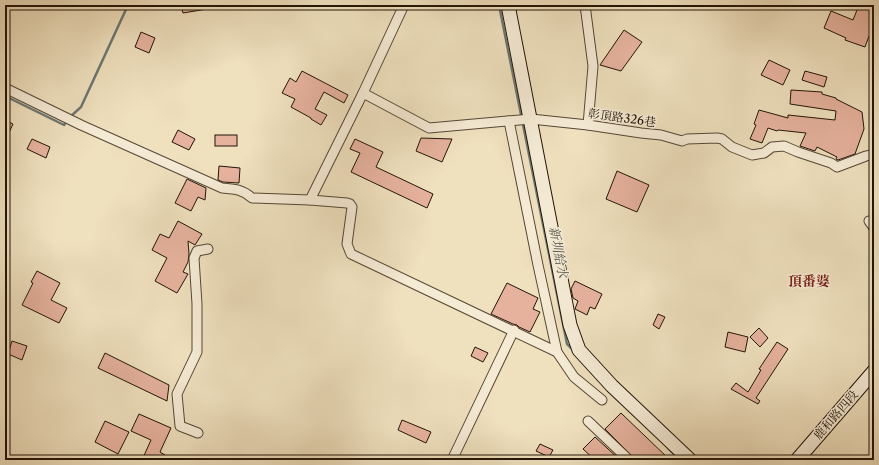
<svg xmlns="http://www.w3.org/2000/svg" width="879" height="465" font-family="'Libre Caslon Text','Noto Serif TC',serif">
<rect width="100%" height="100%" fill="#efe0be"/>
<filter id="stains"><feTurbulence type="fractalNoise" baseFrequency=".005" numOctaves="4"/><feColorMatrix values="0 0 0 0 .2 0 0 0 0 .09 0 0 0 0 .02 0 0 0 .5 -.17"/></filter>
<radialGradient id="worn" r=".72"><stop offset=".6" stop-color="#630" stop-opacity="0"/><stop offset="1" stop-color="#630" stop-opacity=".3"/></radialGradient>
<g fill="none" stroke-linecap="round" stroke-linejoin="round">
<g stroke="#6c7874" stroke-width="2.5">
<path d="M499,5L567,344L574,351"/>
<path d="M5,96L64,125L67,121"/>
<path d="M70,117L81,107L128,5"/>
<path d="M668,448L680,460"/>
</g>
</g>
<g fill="#e6b29e" stroke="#221407">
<path d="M181,5H213V8L183,13Z"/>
<path d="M859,5H874V38L869,36L865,47L845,40L846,38L824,28L831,11L853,20Z"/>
<path d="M624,30L642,42L621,71L600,65Z"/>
<path d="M141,32L155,38L149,53L135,47Z"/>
<path d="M769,60L790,70L783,85L761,75Z"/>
<path d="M302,71L348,95L344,103L324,92L315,109L327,115L321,125L311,119V118L291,107L295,99L282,93L290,78L296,82Z"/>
<path d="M805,71L827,77L824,87L802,80Z"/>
<path d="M791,90L822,92V94L836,98V99L862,112L864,129L855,154L838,160L836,159L837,157L817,147L815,151L800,146L806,133L778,130L777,131L768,128L762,143L750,139L756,125L754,124L759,110L788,118V115L835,120L836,111L790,104Z"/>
<path d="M5,120L13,124L5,141Z"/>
<path d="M178,130L195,139L189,150L172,142Z"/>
<rect x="215" y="135" width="22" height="11"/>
<path d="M421,138L452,139L442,162L416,151Z"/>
<path d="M32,139L50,147L46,158L27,149Z"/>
<path d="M355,139L383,152L376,167L433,194L427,208L351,172L360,153L350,149Z"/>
<path d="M219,166L240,168L239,183L223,182L218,180Z"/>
<path d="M617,171L649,185L637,212L606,199Z"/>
<path d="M187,179L206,188L205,200L198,197L191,211L175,203Z"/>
<path d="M178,221L202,234L195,245L188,241L189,254L188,262L183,272L188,274L177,293L155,281L167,258L152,250L160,234L169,238Z"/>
<path d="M37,271L60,283L51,300L67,308L59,323L22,305L33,283L31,282Z"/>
<path d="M575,281L602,294L595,309L590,307L587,315L575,309L578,301L573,298L571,289Z"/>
<path d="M507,283L538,298L533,309L540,312L530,332L519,327L517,325L513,324L491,314Z"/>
<path d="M658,314L665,317L659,329L653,325Z"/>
<path d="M759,328L768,338L760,347L750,337Z"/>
<path d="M728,332L748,337L745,352L725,347Z"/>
<path d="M12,341L27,346L22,360L8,354Z"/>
<path d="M777,342L788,349L756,398L760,401L758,404L731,389L736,383L748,392L761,370L759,369Z"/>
<path d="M475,347L488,353L483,362L471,356Z"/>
<path d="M105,353L169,385L167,401L98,368Z"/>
<path d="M621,413L670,460H636L605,429Z"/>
<path d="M139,414L171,428L160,452L165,455L163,460H142L151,440L131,431Z"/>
<path d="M402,420L431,432L426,443L398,430Z"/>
<path d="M105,421L129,432L118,454L95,442Z"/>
<path d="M595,437L620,460H595L583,449Z"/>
<path d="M540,444L553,450L549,457L536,451Z"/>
</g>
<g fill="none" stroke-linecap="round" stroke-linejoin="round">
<defs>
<g id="street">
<path d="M585,5L593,66L588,125"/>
<path d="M5,88L81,125L222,188C234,189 242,189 252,198L310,200L363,93L404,5"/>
<path d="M363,93L429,128L531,119L588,125L641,133L661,135L682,141L687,139L717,138L722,139L732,147L752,155L764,153L772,147L784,146L798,152L831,163L837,167L866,156L874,154"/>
<path d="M509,121L538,265L557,352"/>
<path d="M310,200L347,203L350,204L352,207L347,244L351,254L557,352L574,377L602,400"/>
<path d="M869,221L874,228"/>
<path d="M588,421L629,460"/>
<path d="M198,433L180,426L177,394L197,352V304L194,258L197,251L208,249"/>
<path d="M452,460L514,330"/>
</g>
<g id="secondary">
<path d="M508,5L570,325L579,350L612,386L690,460"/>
<path d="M797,460L874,371"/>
</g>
</defs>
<use href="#street" stroke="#554735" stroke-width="11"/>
<use href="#secondary" stroke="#221407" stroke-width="15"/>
<use href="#street" stroke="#f5ebd5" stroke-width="9"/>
<use href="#secondary" stroke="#f5ebd5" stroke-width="13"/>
</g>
<g text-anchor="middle" stroke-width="3" stroke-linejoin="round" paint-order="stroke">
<g font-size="12" fill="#221407" stroke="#f5ebd5">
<text transform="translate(622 118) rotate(8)" y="4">彰頂路326巷</text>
<text transform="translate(836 415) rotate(-49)" y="4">鹿和路四段</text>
</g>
<g font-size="13" font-style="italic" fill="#4d4e46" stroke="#f5ebd5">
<text transform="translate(559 252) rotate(79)" y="5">新圳給水</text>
</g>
<g font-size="14" font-weight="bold" fill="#7a1f14" stroke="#f5ebd5">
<text x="809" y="286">頂番婆</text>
</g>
</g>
<rect width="879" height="465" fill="none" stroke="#efe0be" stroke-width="20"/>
<rect x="6" y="6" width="867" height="453" fill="none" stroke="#221407" stroke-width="2"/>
<rect x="10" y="10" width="859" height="445" fill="none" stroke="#221407"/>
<rect width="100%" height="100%" filter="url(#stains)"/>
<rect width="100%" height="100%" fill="url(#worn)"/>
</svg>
